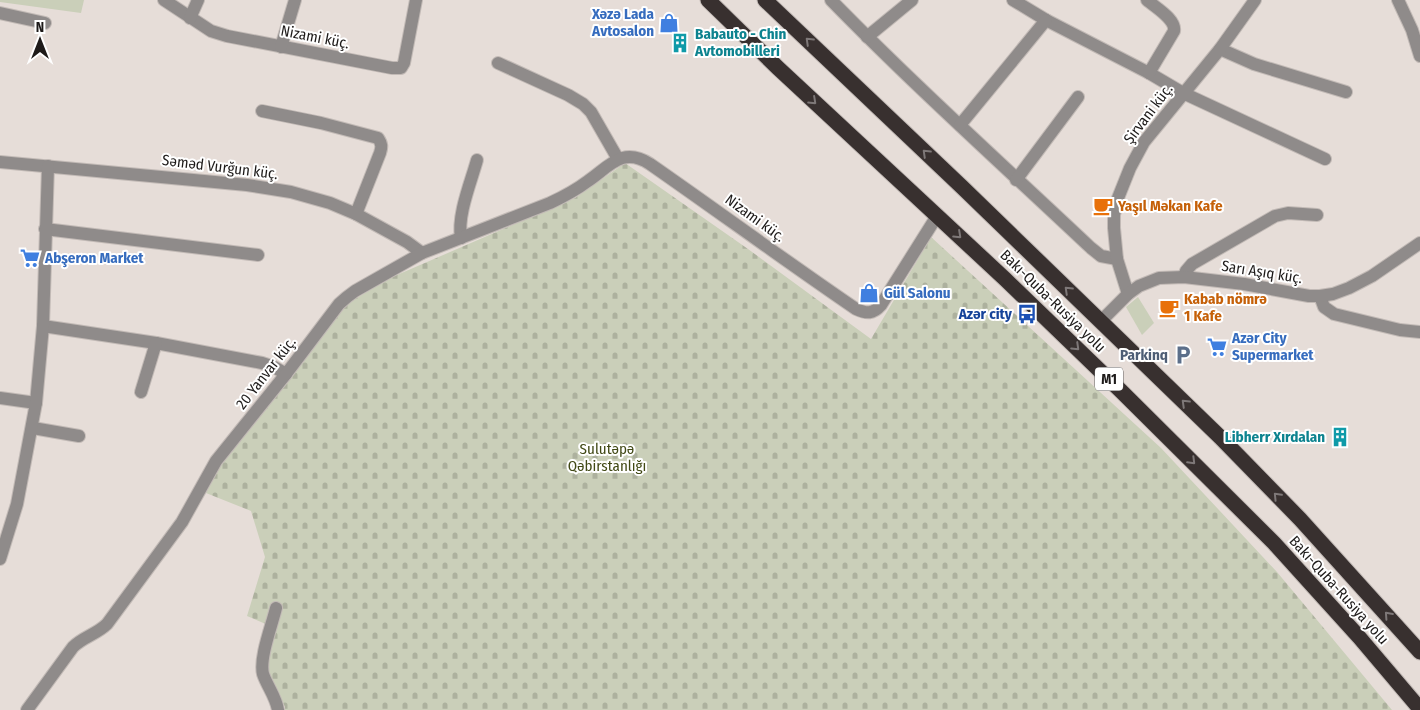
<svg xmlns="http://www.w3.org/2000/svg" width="1420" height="710" font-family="'Fira Sans Condensed',sans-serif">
<defs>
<pattern id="cemetery-stones" width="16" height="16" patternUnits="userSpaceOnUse" patternTransform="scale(1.25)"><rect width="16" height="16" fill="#cacfb9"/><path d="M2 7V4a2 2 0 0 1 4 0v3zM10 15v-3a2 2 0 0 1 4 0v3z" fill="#adb19e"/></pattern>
</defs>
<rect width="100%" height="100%" fill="#e6ddd8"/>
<g fill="#cacfb9">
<path d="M0,0H84L81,13L0,2Z"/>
<path d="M1138,297L1154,323L1142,335L1126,307Z"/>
</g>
<path fill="url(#cemetery-stones)" d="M625,163L748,249L871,339L931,237L1161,448L1277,572L1392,710H285V707L266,668L275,628L247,616L265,557L251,511L206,493L220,462L345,305L390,278L575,198Z"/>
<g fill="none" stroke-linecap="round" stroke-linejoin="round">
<defs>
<g id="minor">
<path d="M164,0L211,31L227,36L392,68H401L404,63L416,0"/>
<path d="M831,0C915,86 1004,166 1091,248L1101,256L1117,259"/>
<path d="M1013,0L1046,20L1149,73L1183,93L1325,159"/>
<path d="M1147,0C1156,8 1176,19 1174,31L1149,73"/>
<path d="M1398,0L1412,30L1420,56"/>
<path d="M0,13L45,23"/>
<path d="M190,18L198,0"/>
<path d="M867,37L912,0"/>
<path d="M281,47L295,0"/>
<path d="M1220,49L1254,64L1346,92"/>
<path d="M498,63L568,95L583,104L591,112L618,159"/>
<path d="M262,111L321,123L378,138C382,144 382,147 380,153L356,214"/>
<path d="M960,125L1046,20"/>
<path d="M0,162L247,185L291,192L330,203L356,214L407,242L422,253"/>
<path d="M1016,180L1078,97"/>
<path d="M45,229L258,255"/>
<path d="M461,238C457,215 471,182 477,160"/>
<path d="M1184,277L1186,271L1192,264L1275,216L1288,213L1317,215"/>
<path d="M1128,294L1117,259L1114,228V215L1118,198L1130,168L1144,142L1220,49L1255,0"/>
<path d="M1320,296L1324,307L1334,314L1400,330L1420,332"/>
<path d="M1100,322L1128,294L1139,286L1159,278L1184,277L1244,284L1309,296H1320L1333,294L1349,288L1372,276L1420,243"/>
<path d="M43,326L156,343L262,363L274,367L286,374"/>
<path d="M141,392L156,343"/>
<path d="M0,398L36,403"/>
<path d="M33,428L79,436"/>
<path d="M0,559L17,504L36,403L43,326L48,166"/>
<path d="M276,608C272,625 259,658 263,674C267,686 276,697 278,710"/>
<path d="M27,710L73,647C83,637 97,634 107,624L182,522L216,461L286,374L339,304L347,297L355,291L422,253L550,203C563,197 576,190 588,181C609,167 622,146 650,164C719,212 787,262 856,309C867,314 873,314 881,305L937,216"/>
</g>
<g id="highway">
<path d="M708,0L778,68L1005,279L1121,391L1274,543L1359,637L1420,709"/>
<path d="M765,0L962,187L1220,437L1300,519L1420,652"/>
</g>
</defs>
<use href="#minor" stroke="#c2bab6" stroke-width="14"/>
<use href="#highway" stroke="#c2bab6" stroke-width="17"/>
<use href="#minor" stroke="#8f8b8a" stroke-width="12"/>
<use href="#highway" stroke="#38302f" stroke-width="15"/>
</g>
<defs><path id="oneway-chevron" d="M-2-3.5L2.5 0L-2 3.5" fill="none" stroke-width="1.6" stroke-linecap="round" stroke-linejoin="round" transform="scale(1.25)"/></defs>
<g stroke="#7e7878">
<use href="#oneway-chevron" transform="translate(809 41) rotate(-136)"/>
<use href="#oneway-chevron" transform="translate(813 101) rotate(43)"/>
<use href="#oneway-chevron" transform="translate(926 153) rotate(-136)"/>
<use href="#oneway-chevron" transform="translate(958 235) rotate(43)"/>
<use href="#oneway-chevron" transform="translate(1068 290) rotate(-136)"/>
<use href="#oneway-chevron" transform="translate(1076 347) rotate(44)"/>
<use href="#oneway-chevron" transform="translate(1185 403) rotate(-136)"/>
<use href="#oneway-chevron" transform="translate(1192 461) rotate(45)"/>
<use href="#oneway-chevron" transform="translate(1277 496) rotate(-134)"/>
<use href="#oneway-chevron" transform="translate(1388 615) rotate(-132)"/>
</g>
<defs>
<symbol id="shop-bare" viewBox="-9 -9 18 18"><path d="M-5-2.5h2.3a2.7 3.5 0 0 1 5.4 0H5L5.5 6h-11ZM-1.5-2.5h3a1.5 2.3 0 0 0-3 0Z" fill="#3f7fe0" stroke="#fff" stroke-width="2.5" paint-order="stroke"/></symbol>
<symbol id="building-bare" viewBox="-9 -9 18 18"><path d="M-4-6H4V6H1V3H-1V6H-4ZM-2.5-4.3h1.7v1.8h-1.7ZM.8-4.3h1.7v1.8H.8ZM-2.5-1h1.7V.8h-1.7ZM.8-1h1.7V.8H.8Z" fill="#0f9aa8" stroke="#fff" stroke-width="2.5" paint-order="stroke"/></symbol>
<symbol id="cafe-bare" viewBox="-9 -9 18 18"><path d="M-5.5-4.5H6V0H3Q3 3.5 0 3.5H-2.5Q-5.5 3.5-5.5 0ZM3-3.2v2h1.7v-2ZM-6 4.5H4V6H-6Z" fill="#e8710a" stroke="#fff" stroke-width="2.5" paint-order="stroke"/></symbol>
<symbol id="supermarket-bare" viewBox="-9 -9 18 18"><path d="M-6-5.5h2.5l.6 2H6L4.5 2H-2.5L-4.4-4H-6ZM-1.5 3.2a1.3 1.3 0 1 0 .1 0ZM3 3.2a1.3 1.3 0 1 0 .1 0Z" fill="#3f7fe0" stroke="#fff" stroke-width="2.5" paint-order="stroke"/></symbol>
<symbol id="bus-bare" viewBox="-9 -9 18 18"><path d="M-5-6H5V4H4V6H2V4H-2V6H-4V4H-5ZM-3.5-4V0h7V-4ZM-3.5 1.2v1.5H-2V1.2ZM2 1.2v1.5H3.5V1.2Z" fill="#1a4fb4" stroke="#fff" stroke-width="2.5" paint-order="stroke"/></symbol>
<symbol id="parking-bare" viewBox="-9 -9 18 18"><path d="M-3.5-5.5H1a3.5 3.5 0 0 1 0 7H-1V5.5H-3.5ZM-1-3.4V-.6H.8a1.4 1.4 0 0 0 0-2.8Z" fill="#5c6f8a" stroke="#fff" stroke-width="2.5" paint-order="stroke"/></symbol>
</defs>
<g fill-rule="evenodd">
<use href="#shop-bare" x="655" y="9" width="28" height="28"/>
<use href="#building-bare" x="666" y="29" width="28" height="28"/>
<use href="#cafe-bare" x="1089" y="192" width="28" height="28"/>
<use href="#supermarket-bare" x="16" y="244" width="28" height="28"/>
<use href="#shop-bare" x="855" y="279" width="28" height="28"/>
<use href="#cafe-bare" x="1155" y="294" width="28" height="28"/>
<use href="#bus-bare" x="1013" y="300" width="28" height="28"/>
<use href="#supermarket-bare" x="1203" y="333" width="28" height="28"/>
<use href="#parking-bare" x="1169" y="341" width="28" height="28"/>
<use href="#building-bare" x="1326" y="423" width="28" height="28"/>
</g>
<g text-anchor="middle" stroke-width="4" stroke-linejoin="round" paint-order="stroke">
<rect fill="#fff" stroke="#615f5e" stroke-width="1" x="1095" y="367.5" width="28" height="23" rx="4"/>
<g font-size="14" font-weight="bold" fill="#1d1a19">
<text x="1109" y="384">M1</text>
</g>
<g font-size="15" font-weight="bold" fill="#366cbe" stroke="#fff" text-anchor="start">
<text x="654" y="19" text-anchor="end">Xəzə Lada<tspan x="654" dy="17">Avtosalon</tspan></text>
<text x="45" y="263">Abşeron Market</text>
<text x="884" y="298">Gül Salonu</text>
<text x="1232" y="343">Azər City<tspan x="1232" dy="17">Supermarket</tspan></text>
</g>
<g font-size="15" font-weight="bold" fill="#0d838f" stroke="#fff" text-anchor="start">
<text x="695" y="39">Babauto - Chin<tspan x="695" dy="17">Avtomobilleri</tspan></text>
<text x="1325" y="442" text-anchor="end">Libherr Xırdalan</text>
</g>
<g font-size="15" fill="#1d1a19" stroke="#fff">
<text transform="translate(315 37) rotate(11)" y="5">Nizami küç.</text>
<text transform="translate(1148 114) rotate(-53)" y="5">Şirvani küç.</text>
<text transform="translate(220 167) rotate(7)" y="5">Səməd Vurğun küç.</text>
<text transform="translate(755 218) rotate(36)" y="5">Nizami küç.</text>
<text transform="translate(1262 272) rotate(9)" y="5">Sarı Aşıq küç.</text>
<text transform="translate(1053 301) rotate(44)" y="5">Bakı-Quba-Rusiya yolu</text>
<text transform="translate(266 373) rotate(-52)" y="5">20 Yanvar küç.</text>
<text transform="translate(1339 590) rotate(48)" y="5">Bakı-Quba-Rusiya yolu</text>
</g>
<g font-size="15" font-weight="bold" fill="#c56008" stroke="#fff" text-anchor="start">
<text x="1118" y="211">Yaşıl Məkan Kafe</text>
<text x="1184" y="304">Kabab nömrə<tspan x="1184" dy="17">1 Kafe</tspan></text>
</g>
<g font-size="15" font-weight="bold" fill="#164399" stroke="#fff" text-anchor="end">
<text x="1012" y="319">Azər city</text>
</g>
<g font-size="15" font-weight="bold" fill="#4e5e75" stroke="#fff" text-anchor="end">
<text x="1168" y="360">Parkinq</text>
</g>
<g font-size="15" fill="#414915" stroke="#fff">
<text x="607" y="454">Sulutəpə<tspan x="607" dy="17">Qəbirstanlığı</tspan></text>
</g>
</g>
<g transform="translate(40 40)" stroke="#ffffff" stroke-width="4" paint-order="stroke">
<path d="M0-4L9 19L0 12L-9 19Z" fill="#1d1a19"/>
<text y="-8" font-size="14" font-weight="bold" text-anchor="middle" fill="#1d1a19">N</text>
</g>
</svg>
